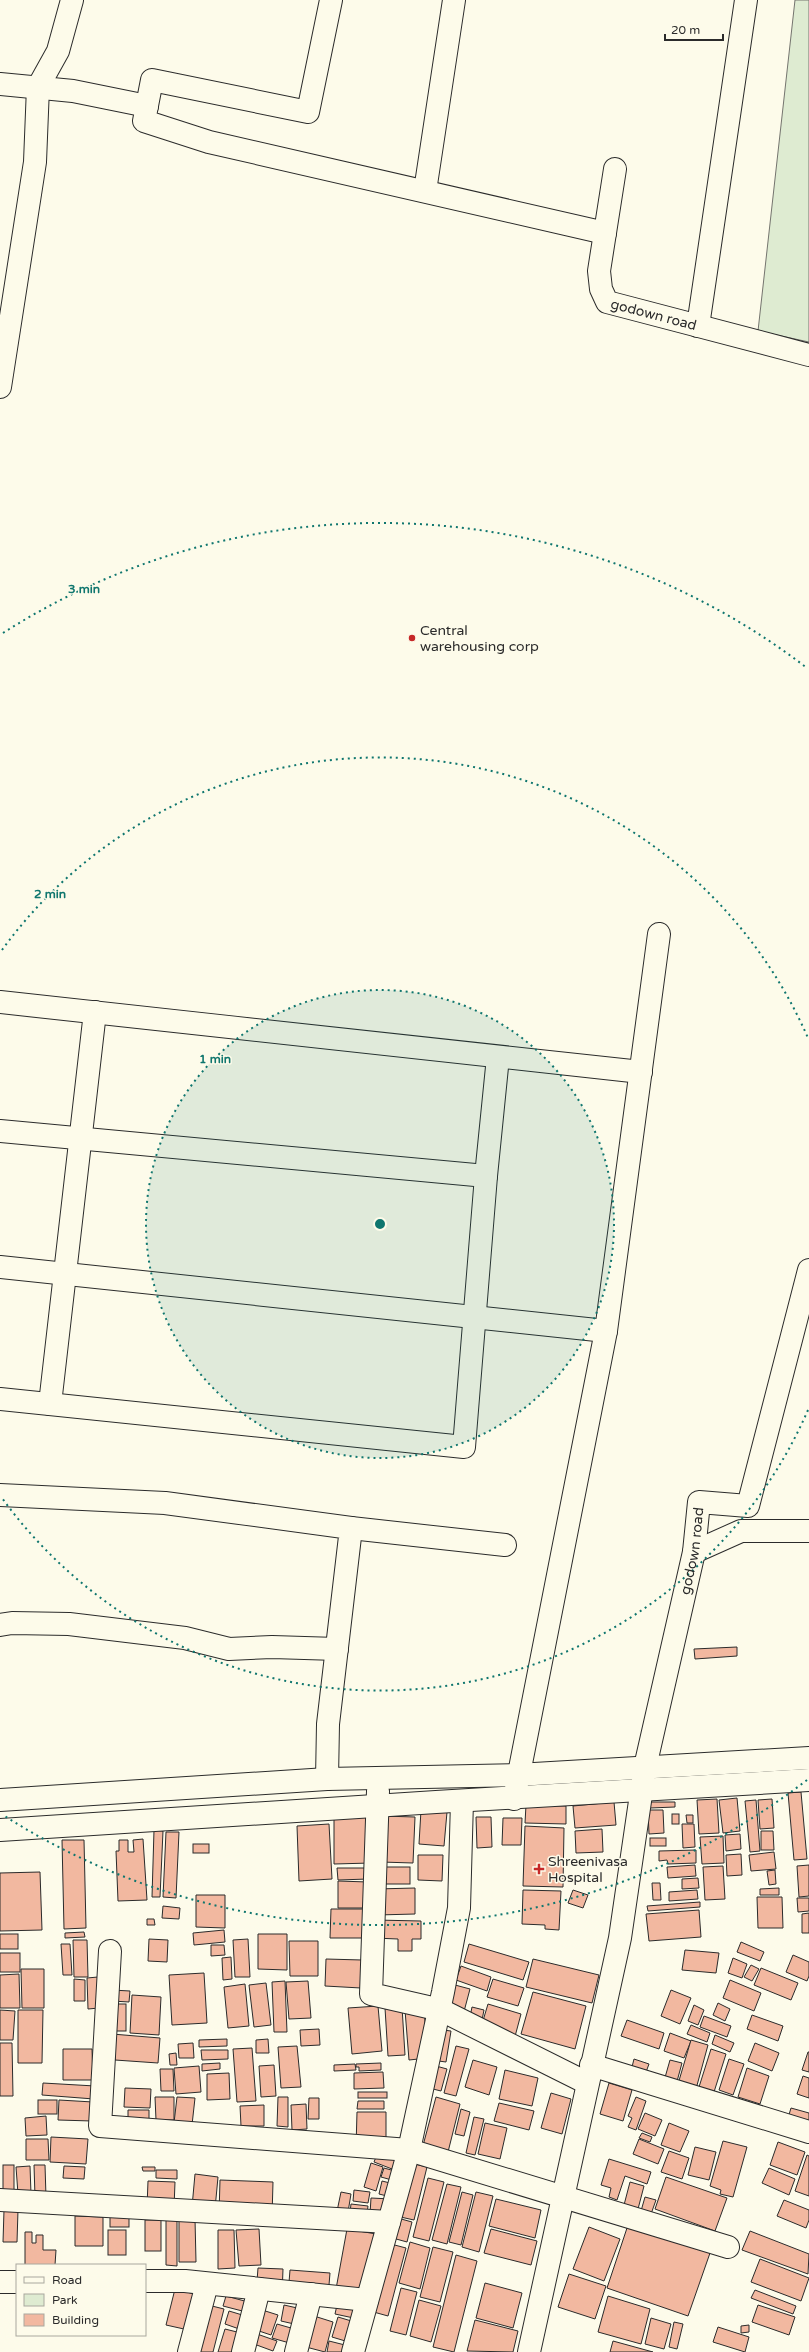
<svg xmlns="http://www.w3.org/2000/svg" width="809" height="2352" font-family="'Varela Round',sans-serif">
<rect width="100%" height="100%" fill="#fdfbea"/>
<path fill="#deebd1" stroke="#74746e" d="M795,0H809V342L758,331Z"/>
<g fill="#f2b8a0" stroke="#2b2b2b">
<path d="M737,1647V1656L695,1659L694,1649Z"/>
<path d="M801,1792L807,1859L794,1860L788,1793Z"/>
<path d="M737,1798L740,1831L723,1833L719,1800Z"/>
<path d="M717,1799L719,1833L699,1834L697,1800Z"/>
<path d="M772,1799L774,1828L760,1829L758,1800Z"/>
<path d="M756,1800L760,1851L750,1852L745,1801Z"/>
<path d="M614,1802L616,1825L575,1828L573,1806Z"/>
<path d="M650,1802H675V1807L650,1808Z"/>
<path d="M526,1805L566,1806V1824L525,1823Z"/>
<path d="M421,1810L447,1812L444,1846L419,1844Z"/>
<path d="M648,1810H663L664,1833L649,1834Z"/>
<rect x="672" y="1814" width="7" height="10"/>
<path d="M686,1815H693V1823H687Z"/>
<path d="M382,1816L415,1817L413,1863L381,1862Z"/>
<path d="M334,1817H371V1863L334,1864Z"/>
<path d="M476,1817H491L492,1847L477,1848Z"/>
<path d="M503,1818H522L521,1845H502Z"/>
<path d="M329,1824L332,1879L299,1881L297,1826Z"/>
<path d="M682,1824H694L695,1847L683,1848Z"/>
<path d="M525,1826L564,1828L563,1887L523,1886Z"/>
<path d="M602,1829L603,1852L576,1853L575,1831Z"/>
<path d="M154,1830L163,1831L160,1897H152Z"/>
<path d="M761,1831H773L774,1850H761Z"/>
<path d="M166,1832H179L176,1898L163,1897Z"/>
<path d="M740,1834L741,1849L726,1851L725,1835Z"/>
<path d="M723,1836L724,1863L702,1864L700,1837Z"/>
<rect x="650" y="1838" width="16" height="8"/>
<path d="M143,1839L147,1900L118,1901L116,1851H119V1840H128V1852H134L133,1840Z"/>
<path d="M62,1840H84L86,1928L64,1929Z"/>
<rect x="193" y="1844" width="16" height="9"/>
<path d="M696,1850V1863L668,1864L667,1860L659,1861V1851Z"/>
<path d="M774,1852L776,1869L751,1871L749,1855Z"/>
<path d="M741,1854L742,1875L727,1876L726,1855Z"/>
<path d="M418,1855H443L442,1881L418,1880Z"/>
<path d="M695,1865L696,1876L668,1878L667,1867Z"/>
<path d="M809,1865V1896L799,1897L797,1866Z"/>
<path d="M723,1866L725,1899L705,1900L703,1867Z"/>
<rect x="379" y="1867" width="31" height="17"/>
<path d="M337,1868H368V1879L338,1880Z"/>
<path d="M775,1870L776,1884L769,1885L767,1871Z"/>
<path d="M40,1872L42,1930L0,1931V1873Z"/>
<path d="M698,1878L699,1888L682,1889V1879Z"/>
<path d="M338,1881L368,1882L367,1908H338Z"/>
<path d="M652,1883H660L661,1900H653Z"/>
<path d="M415,1888V1914L377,1915L376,1889Z"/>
<path d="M779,1888V1895H760V1889Z"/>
<path d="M523,1890L561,1891L559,1930L545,1929V1925L522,1924Z"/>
<path d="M573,1890L588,1895L583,1908L568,1903Z"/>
<path d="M697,1890L698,1899L669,1901V1892Z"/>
<path d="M196,1895H225V1928L196,1927Z"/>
<path d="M757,1897H782L783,1928H758Z"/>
<path d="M797,1898H809V1911L798,1912Z"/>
<path d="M700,1902V1907L648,1911L647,1906Z"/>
<path d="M163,1906L180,1908L179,1919L162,1918Z"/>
<path d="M331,1909H367V1938H330Z"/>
<path d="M699,1910L701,1937L649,1941L646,1914Z"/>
<path d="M809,1913V1933H802V1914Z"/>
<path d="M147,1919H154L155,1925H147Z"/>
<path d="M375,1920L421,1921V1939H412V1951H398V1939L374,1938Z"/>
<path d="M224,1930L225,1942L194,1945L193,1933Z"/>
<path d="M84,1932L85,1937L65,1938V1933Z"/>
<rect x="0" y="1934" width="18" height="15"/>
<path d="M258,1934H287V1970L258,1969Z"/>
<path d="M149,1939L168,1940L167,1962L148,1961Z"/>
<path d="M248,1939L250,1977H235L233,1940Z"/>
<path d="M73,1940H87L88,1977H74Z"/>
<path d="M289,1941H318V1976H290Z"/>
<path d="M741,1942L764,1952L760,1961L737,1952Z"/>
<path d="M61,1944H70L72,1975H63Z"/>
<path d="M469,1944L529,1962L523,1980L464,1962Z"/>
<path d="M211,1945H224L225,1955L211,1956Z"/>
<path d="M685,1950L719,1953L716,1973L682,1970Z"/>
<rect x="0" y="1953" width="20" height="19"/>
<path d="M793,1955L809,1962V1976L807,1981L786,1972Z"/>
<path d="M231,1957L232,1979L223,1980L222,1958Z"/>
<path d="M733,1958L747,1964L742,1978L728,1973Z"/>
<path d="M326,1959L362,1960L361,1988L325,1986Z"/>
<path d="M533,1959L599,1975L592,2003L526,1987Z"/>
<path d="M751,1965L759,1969L752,1981L744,1977Z"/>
<path d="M461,1966L491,1977L487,1991L456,1980Z"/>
<path d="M761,1968L798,1983L791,2000L754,1985Z"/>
<path d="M21,1969H44V2008H22Z"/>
<path d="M204,1973L207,2023L172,2025L169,1975Z"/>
<path d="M19,1974L20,2008H0V1975Z"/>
<path d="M98,1977L99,2008L88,2009L87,1978Z"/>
<path d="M74,1979L85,1980V2001H74Z"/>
<path d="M493,1979L524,1988L518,2006L487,1997Z"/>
<path d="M730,1980L761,1993L754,2011L723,1998Z"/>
<path d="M285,1981L287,2032H274L272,1982Z"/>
<path d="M308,1981L311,2018L289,2019L286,1982Z"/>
<path d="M266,1983L271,2025L254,2027L249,1985Z"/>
<path d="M245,1984L249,2026L228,2028L224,1987Z"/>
<path d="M455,1985L470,1989L462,2019L446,2014Z"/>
<path d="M112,1990L130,1991L129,2002L112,2001Z"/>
<path d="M671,1990L691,1998L680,2024L661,2016Z"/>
<path d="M533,1992L586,2006L575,2049L521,2034Z"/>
<path d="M132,1995L161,1997L159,2035L130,2033Z"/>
<path d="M718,2003L730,2009L725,2021L713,2015Z"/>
<rect x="112" y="2004" width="14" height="27"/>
<path d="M488,2004L521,2014L513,2044L479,2034Z"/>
<path d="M694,2005L704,2010L698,2025L688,2021Z"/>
<path d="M378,2006L382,2051L352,2054L348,2008Z"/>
<path d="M402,2007L405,2055L388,2056L385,2008Z"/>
<path d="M472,2007L484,2010L481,2025L469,2022Z"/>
<path d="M424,2009L428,2058L409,2060L405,2010Z"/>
<path d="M0,2010L15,2011L13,2040H0Z"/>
<path d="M18,2010H43L42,2063H18Z"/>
<path d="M752,2015L783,2026L778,2041L747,2029Z"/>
<path d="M704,2016L731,2026L727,2037L700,2027Z"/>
<path d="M627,2020L664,2033L659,2049L621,2036Z"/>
<path d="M691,2025L710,2033L707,2042L687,2034Z"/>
<path d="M319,2029L320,2045L301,2046L300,2030Z"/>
<path d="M435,2029L451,2031L446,2062L431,2060Z"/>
<path d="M670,2033L691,2041L684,2058L664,2051Z"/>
<path d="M112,2034L160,2038L158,2063L115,2060V2050H111Z"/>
<path d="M715,2035L734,2043L730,2052L712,2044Z"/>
<path d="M227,2039V2046L199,2047V2040Z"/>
<path d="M268,2039L269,2053H256V2040Z"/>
<path d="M691,2040L708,2045L696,2089L678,2084Z"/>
<path d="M0,2043H12L13,2096H0Z"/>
<path d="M193,2043L194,2058H179L178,2044Z"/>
<path d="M755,2043L779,2053L772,2071L748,2061Z"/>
<path d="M297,2046L301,2087L281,2088L278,2047Z"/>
<path d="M456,2046L469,2049L456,2096L444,2093Z"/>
<path d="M252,2048L256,2101L237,2102L233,2049Z"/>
<path d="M63,2049H92L93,2080H63Z"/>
<path d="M711,2049L726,2054L714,2092L699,2087Z"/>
<path d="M201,2050H228V2059L202,2060Z"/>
<path d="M808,2052H809V2072L802,2070Z"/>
<path d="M176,2053L177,2065H170L169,2054Z"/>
<path d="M634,2059L649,2064L646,2072L632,2067Z"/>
<path d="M729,2059L744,2064L733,2095L719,2090Z"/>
<path d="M473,2060L497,2067L489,2095L465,2087Z"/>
<path d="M670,2060L682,2063L676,2085L664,2081Z"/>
<path d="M220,2063V2069L202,2071V2064Z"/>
<path d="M381,2063V2070L359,2071V2067H356V2064Z"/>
<path d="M355,2064L356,2070L334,2071V2065Z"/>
<path d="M274,2065L276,2096L261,2097L259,2066Z"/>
<path d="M199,2066L201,2092L176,2094L174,2068Z"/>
<path d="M436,2066L447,2069L441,2091L429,2088Z"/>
<path d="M747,2068L769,2076L760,2104L738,2097Z"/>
<path d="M160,2069H173L174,2091H161Z"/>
<path d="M505,2070L538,2078L532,2106L499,2099Z"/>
<path d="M383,2072L384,2088L354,2089V2073Z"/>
<path d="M229,2073L230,2099L207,2100V2074Z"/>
<path d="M803,2076L809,2078V2098L797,2094Z"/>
<path d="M43,2083L95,2086L94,2099L42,2095Z"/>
<path d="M609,2083L632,2090L623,2121L600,2114Z"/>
<path d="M125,2088L151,2089L150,2108L124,2107Z"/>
<rect x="358" y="2092" width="29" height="6"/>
<path d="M551,2093L571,2099L562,2134L541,2128Z"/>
<path d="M155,2097H174V2120H156Z"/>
<path d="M177,2097L195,2098L192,2125L174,2123Z"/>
<path d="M278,2097H288V2127L277,2126Z"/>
<path d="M436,2097L460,2104L446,2160L421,2153Z"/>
<path d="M636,2097L646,2101L636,2130L628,2127L632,2118L628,2116Z"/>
<path d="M309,2098H319V2119H308Z"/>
<rect x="38" y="2100" width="19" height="14"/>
<path d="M59,2100L93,2102L92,2121L58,2120Z"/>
<path d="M358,2101H384V2109H357Z"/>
<path d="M499,2103L534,2111L529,2130L494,2121Z"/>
<path d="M306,2104L307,2129L292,2130L291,2105Z"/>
<path d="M264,2105V2126H241L240,2106Z"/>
<path d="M791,2108L809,2113V2135L785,2128Z"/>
<path d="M461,2109L470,2112L464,2136L455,2134Z"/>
<path d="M128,2110H149V2120L128,2119Z"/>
<path d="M357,2112H386V2149L356,2148Z"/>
<path d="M645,2113L662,2120L655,2136L638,2129Z"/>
<path d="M46,2116L47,2135L26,2136L25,2118Z"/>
<path d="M474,2117L484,2119L475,2155L466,2153Z"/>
<path d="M485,2123L507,2128L500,2159L478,2154Z"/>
<path d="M669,2123L689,2131L680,2152L661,2145Z"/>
<path d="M642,2133L652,2137L650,2142L639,2138Z"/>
<path d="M51,2137L88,2139L86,2164L50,2162Z"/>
<path d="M26,2139H48L49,2160H26Z"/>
<path d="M639,2139L664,2149L658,2164L633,2154Z"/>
<path d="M723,2141L747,2147L733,2197L720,2194L721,2190L710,2186Z"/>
<path d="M778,2142L805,2152L797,2175L770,2165Z"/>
<path d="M695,2147L716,2152L709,2180L688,2175Z"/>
<path d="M669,2151L689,2158L682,2179L661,2172Z"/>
<path d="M378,2152L396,2159L392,2169L374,2162Z"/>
<path d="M807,2155L809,2156V2196L795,2191Z"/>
<path d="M609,2159L651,2172L647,2184L625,2176L617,2200L609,2197L611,2188L601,2185Z"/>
<path d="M371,2163L383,2167L376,2191L364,2187Z"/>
<path d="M410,2163L427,2167L414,2220L396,2216Z"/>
<rect x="3" y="2165" width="11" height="31"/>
<path d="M34,2165H45L46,2197H35Z"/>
<path d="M30,2166L31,2194H18L16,2167Z"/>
<path d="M64,2166L85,2167L84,2179L63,2178Z"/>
<path d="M142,2167H155V2171H143Z"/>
<path d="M384,2168L402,2173L399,2182L381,2177Z"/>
<path d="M769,2168L795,2179L789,2195L762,2183Z"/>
<path d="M156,2170H177V2179L156,2178Z"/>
<path d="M195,2174L218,2177L215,2209L192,2207Z"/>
<path d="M666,2177L727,2198L715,2231L655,2209Z"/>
<path d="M428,2178L444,2182L429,2241L413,2237Z"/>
<path d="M220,2180L273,2182L272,2217L219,2215Z"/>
<path d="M148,2181L175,2182L174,2208L147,2207Z"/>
<path d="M382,2181L398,2185L395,2198L379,2194Z"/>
<path d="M630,2182L644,2186L638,2209L624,2205Z"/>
<path d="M447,2184L461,2187L447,2244L432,2240Z"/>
<path d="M354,2190L370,2192L368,2203L353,2201Z"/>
<path d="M341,2192L351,2194L347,2218L336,2216Z"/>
<path d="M462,2192L473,2195L461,2245L449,2242Z"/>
<path d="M476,2192L493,2196L479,2252L462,2247Z"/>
<path d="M645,2197L656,2200L651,2214L641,2211Z"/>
<path d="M371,2198L391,2199L390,2215L370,2214Z"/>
<path d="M496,2199L541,2210L535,2238L489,2226Z"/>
<path d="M784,2200L809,2210V2220L806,2228L777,2216Z"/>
<path d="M351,2204L368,2206L366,2222L349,2221Z"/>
<path d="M4,2210H18L17,2242H3Z"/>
<rect x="110" y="2213" width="19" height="14"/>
<path d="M75,2216L103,2217V2246H75Z"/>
<path d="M394,2217L412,2222L407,2242L389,2237Z"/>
<path d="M179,2219H195L196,2262H179Z"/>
<rect x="145" y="2220" width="16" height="31"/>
<path d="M166,2220H177V2266L166,2265Z"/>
<path d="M628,2225L710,2253L688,2316L607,2288Z"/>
<path d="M589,2227L620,2239L604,2281L573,2269Z"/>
<path d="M259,2229L261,2265L239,2266L236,2230Z"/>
<path d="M347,2229L382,2235L372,2295L336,2289Z"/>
<path d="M491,2229L537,2241L531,2265L484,2253Z"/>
<rect x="108" y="2230" width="18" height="25"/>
<path d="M218,2230H234L235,2268L218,2269Z"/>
<path d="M750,2231L809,2254L808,2274L742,2250Z"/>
<path d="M25,2232H32V2243H36V2235H43V2250H56L55,2265H25Z"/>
<path d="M410,2242L430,2248L420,2289L399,2283Z"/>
<path d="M387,2243L406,2248L388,2316L370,2311Z"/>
<path d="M433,2247L453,2252L440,2302L420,2297Z"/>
<path d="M456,2255L477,2261L454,2352L433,2347Z"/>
<path d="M760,2259L809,2278L801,2301L751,2282Z"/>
<path d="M258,2268L283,2269L282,2296L256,2294Z"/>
<path d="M290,2270L330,2273L328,2297L288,2295Z"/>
<path d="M569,2274L606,2286L595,2319L558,2307Z"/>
<path d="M485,2283L522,2293L513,2328L476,2318Z"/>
<path d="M401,2288L417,2292L406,2335L390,2331Z"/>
<path d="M175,2289L202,2296L193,2331L166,2325Z"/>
<path d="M755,2290L796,2306L793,2314L751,2298Z"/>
<path d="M226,2296L252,2303L250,2313L223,2306Z"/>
<path d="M339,2296L366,2302L363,2320L335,2314Z"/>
<path d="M608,2296L650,2309L641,2344L598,2332Z"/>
<path d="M419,2300L441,2306L431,2342L410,2336Z"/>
<path d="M204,2304L224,2309L213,2352H192Z"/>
<path d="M284,2305L306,2310L303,2326L281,2321Z"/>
<path d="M758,2305L795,2317L789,2335L752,2322Z"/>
<path d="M259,2309L278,2315L271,2335L253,2329Z"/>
<path d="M229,2311L249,2317L245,2331L225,2324Z"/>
<path d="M314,2316L333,2322L325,2352L306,2347Z"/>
<path d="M338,2317L358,2323L352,2343L332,2337Z"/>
<path d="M651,2318L671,2324L664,2349L645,2344Z"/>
<path d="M475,2320L518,2331L513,2352L467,2351Z"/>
<path d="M674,2322L683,2324L677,2349L669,2347Z"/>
<path d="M277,2324L298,2330L293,2344L272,2338Z"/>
<path d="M749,2325V2332L741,2333V2326Z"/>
<path d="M718,2327L749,2337L745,2352L713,2342Z"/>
<path d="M225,2329L245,2334L240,2352H218Z"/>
<path d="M257,2334L277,2341L273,2351L254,2344Z"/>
<path d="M329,2341L349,2346L348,2352H327Z"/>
<path d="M613,2341L653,2352H610Z"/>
</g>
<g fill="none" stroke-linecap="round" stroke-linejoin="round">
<defs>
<g id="minor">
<path d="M331,0L308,112L152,80L144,121L209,142L605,233"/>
<path d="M0,84L73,91L147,106"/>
<path id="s1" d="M615,169L599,271L601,289L607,302L809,355"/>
<path d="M425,191L454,0"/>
<path d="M698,326L746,0"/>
<path d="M0,387L35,162L38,87L58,51L72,0"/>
<path d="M0,1002L641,1072"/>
<path d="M0,1131L486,1176L464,1447L0,1399"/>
<path d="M486,1176L498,1057"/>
<path d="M0,1267L606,1331"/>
<path d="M50,1404L95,1012"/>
<path d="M0,1495L165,1503L351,1528L328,1724L327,1779"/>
<path d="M351,1528L505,1545"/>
<path d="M694,1552L741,1531H809"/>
<path d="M0,1625L12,1623L69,1624L185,1638L229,1649L272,1647L337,1649"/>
<path d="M378,1791L371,1994L441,2010L587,2083"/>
<path d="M514,1799L606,1331L659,934"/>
<path d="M0,1800L327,1779L517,1775L809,1758"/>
<path d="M0,1830C270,1811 539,1796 809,1780"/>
<path d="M110,1951L100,2126L409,2150L728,2247"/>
<path d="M591,2065L809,2132"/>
<path d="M0,2200L389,2222"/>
<path d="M145,2281H185L367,2300"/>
<path d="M0,2282H17"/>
<path d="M189,2352L207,2284"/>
<path d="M243,2352L259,2289"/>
<path d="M296,2352L311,2294"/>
<path d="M353,2352L409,2150L443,1992L459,1908L462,1801"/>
<path id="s2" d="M529,2352L620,1938L645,1767L694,1552L699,1502L748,1506L809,1270"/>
</g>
</defs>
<use href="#minor" stroke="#2b2b2b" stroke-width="24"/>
<use href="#minor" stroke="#fdfbea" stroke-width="22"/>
</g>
<circle cx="380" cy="1224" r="234" fill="#0f766e" fill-opacity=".12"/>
<g fill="none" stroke="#0f766e" stroke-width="2" stroke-dasharray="2 4">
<circle cx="380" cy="1224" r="234"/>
<path d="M808 1410A467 467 0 0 1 2 1498M2 950A467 467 0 0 1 808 1038"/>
<path d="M807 1780A701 701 0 0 1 3 1815M3 633A701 701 0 0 1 807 668"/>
</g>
<g fill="#c62828" stroke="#fdfbea" stroke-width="1.5">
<circle cx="412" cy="638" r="4"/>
<path d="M537 1863h4v4h4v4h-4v4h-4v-4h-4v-4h4z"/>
</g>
<g text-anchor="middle" stroke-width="3" stroke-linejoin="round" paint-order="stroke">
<g font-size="14" fill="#2b2b2b" stroke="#fdfbea">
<text dy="5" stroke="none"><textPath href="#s1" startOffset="184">godown road</textPath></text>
<text dy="5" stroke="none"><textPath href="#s2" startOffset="818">godown road</textPath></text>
</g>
<g font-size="14" fill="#2b2b2b" stroke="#fdfbea" text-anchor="start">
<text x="420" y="635">Central<tspan x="420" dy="16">warehousing corp</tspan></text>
<text x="548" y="1866">Shreenivasa<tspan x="548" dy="16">Hospital</tspan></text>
</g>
</g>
<circle cx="380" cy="1224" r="6" fill="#0f766e" stroke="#fdfbea" stroke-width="2"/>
<g font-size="12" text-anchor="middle" font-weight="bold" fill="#0f766e" stroke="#fdfbea" stroke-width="3" stroke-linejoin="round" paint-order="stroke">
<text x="84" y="593">3 min</text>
<text x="50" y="898">2 min</text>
<text x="215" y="1063">1 min</text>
</g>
<rect x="16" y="2264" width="130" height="72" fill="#fdfbea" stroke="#a9a89e"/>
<rect x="24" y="2277" width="20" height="6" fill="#fdfbea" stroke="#a9a89e"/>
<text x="52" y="2284" font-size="12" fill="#2b2b2b">Road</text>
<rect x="24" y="2294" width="20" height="12" fill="#deebd1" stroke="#a9a89e"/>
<text x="52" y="2304" font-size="12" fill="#2b2b2b">Park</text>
<rect x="24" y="2314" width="20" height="12" fill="#f2b8a0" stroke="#a9a89e"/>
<text x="52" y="2324" font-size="12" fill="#2b2b2b">Building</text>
<path d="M665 34v6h58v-6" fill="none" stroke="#2b2b2b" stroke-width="2"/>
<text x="671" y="34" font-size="12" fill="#2b2b2b" stroke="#fdfbea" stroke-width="3" paint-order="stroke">20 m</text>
</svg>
